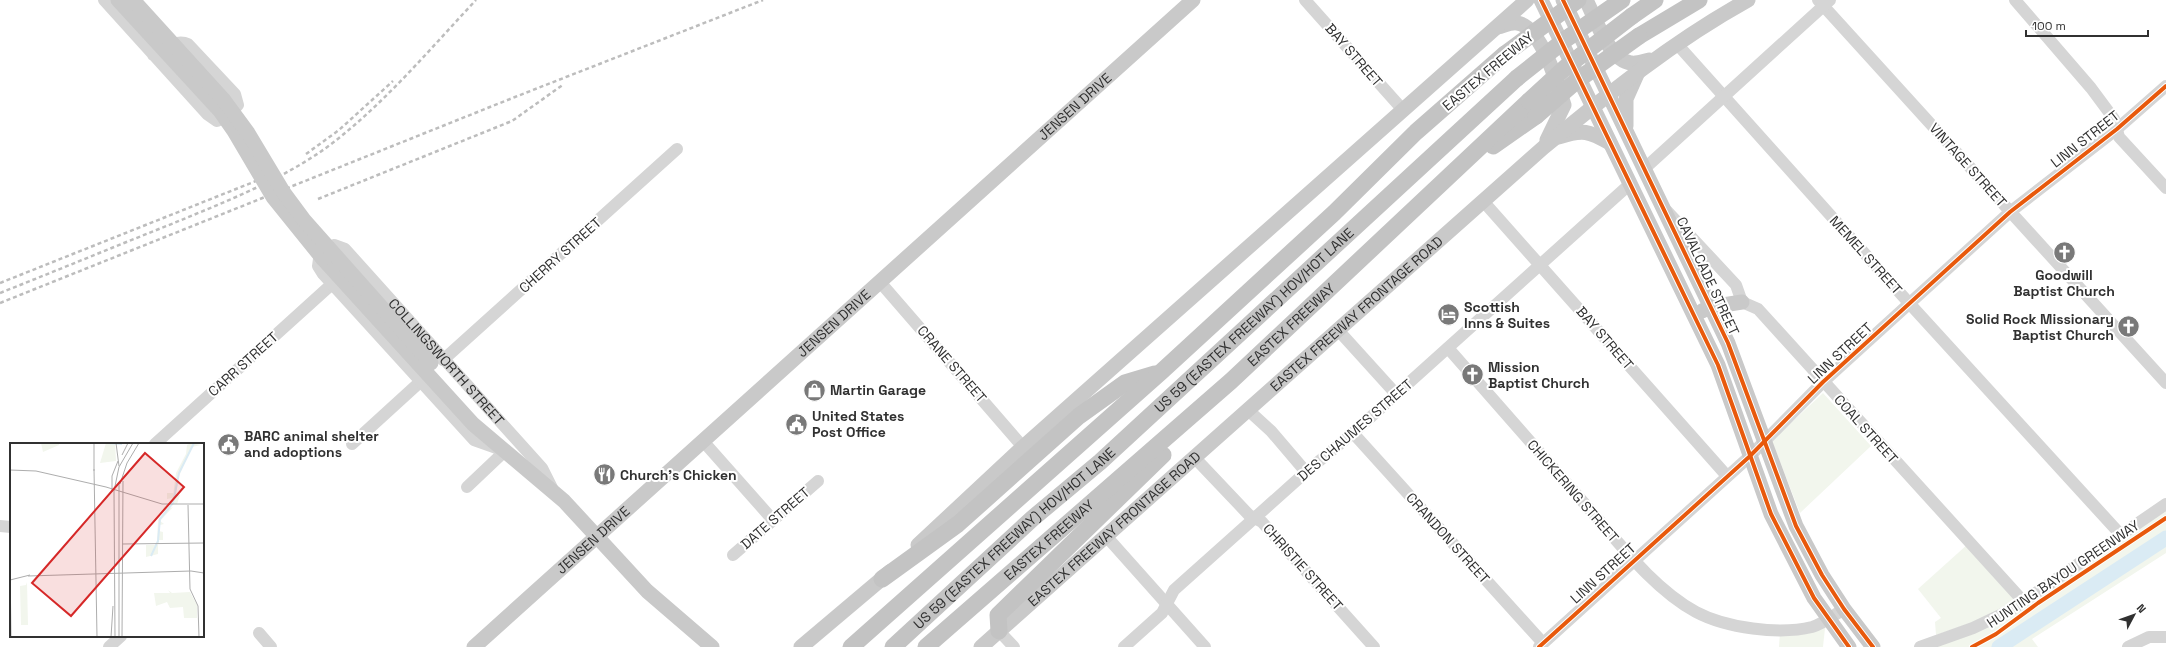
<svg xmlns="http://www.w3.org/2000/svg" width="2166" height="647" font-family="'Space Grotesk',sans-serif">
<rect width="100%" height="100%" fill="#fff"/>
<g fill="#f2f6ed">
<path d="M1823,393L1871,446L1800,513L1772,441Z"/>
<path d="M2166,507V553L2032,639L2038,647H1932L1979,628Z"/>
<path d="M1968,544L2014,600C2005,613 1953,629 1936,635L1935,622L1941,618L1918,589Z"/>
<path d="M1825,628L1823,647H1779L1780,632Z"/>
</g>
<g fill="none" stroke-linecap="round" stroke-linejoin="round">
<path stroke="#daebf4" stroke-width="15" d="M1999,647L2166,538"/>
<g stroke="#d5d5d5" stroke-width="12">
<path d="M104,0L207,114L217,121L227,117L238,105L235,94L188,44C178,39 161,47 153,55"/>
<path d="M1305,0L1403,110"/>
<path d="M1818,0L2166,383"/>
<path d="M2015,0L2091,88L2114,119L2119,137L2166,188"/>
<path d="M1677,44L1909,303L2121,535"/>
<path d="M1644,169L1830,0"/>
<path d="M1483,201L1727,476"/>
<path d="M1667,211L1736,285L1742,302L1758,309L2023,601"/>
<path d="M880,282L1023,447"/>
<path d="M1338,330L1396,394"/>
<path d="M1448,348C1493,399 1538,451 1584,503C1617,540 1652,588 1696,612C1726,628 1779,635 1812,627C1823,624 1834,615 1844,609"/>
<path d="M443,360L677,149"/>
<path d="M1248,410L1271,431L1306,472"/>
<path d="M1353,433L1543,643"/>
<path d="M703,441L773,520"/>
<path d="M155,444L332,284"/>
<path d="M352,444L420,382"/>
<path d="M1194,457L1249,515L1262,522L1374,647"/>
<path id="s1" d="M467,487L505,451L474,440L323,274L318,266L319,259L334,245L345,249L542,468L553,490"/>
<path d="M0,526L11,527"/>
<path d="M1106,536L1205,647"/>
<path d="M733,555L818,481"/>
<path d="M999,631L1014,647"/>
<path d="M259,633L271,647"/>
<path d="M109,647L121,636"/>
<path d="M1124,647L1162,613L1174,590L1306,472L1353,433L1630,184"/>
<path d="M1539,647L1749,457L1823,382L2010,212L2117,129L2166,86"/>
<path d="M1920,647L1973,628L2011,610L2166,504"/>
<path d="M2128,647L2149,637H2166"/>
</g>
<g stroke="#c9c9c9" stroke-width="15">
<path d="M1541,0L1718,365L1771,514L1814,598L1849,647"/>
<path d="M1563,0L1728,343L1796,526L1822,575L1844,609L1873,647"/>
<path d="M1586,0C1595,17 1609,61 1631,63C1637,64 1644,61 1649,60"/>
<path d="M1498,27C1503,26 1511,22 1517,23C1541,26 1558,85 1564,105L1547,140"/>
<path d="M1626,126V99L1638,72"/>
<path d="M1559,137C1583,129 1589,131 1610,143"/>
<path d="M323,259L473,424L564,501L647,591L712,647"/>
<path d="M1702,311L1710,307L1742,302"/>
<path d="M918,545L1023,447L1527,0"/>
<path id="s2" d="M474,647L1193,0"/>
<path d="M801,647L891,571"/>
<path id="s3" d="M981,647L1544,147C1609,93 1674,41 1748,0"/>
</g>
<g stroke="#c3c3c3" stroke-width="17">
<path d="M1632,16L1655,0"/>
<path d="M1639,36L1699,0"/>
<path d="M1493,146L1536,116"/>
<path d="M882,579L958,524L1079,416L1125,383L1155,374"/>
<path d="M999,631L998,615L1163,455"/>
<path d="M851,647L1161,372L1334,213L1416,132L1505,54"/>
<path id="s4" d="M893,647L1033,518L1100,462L1517,78"/>
<path id="s5" d="M926,647L1231,381L1529,101"/>
</g>
<g stroke="#bdbdbd" stroke-width="2.5" stroke-dasharray="4 3" stroke-linecap="butt">
<path d="M306,154L339,130L393,81"/>
<path d="M318,199L512,121L564,84"/>
<path d="M0,283L256,181"/>
<path d="M0,293C58,270 116,246 174,223C227,201 284,179 330,145C385,103 429,50 476,0"/>
<path d="M0,303L515,97L763,0"/>
</g>
<g stroke="#c9c9c9" stroke-width="15">
<path d="M118,0L220,111L234,131L273,197L323,259"/>
<path d="M133,0L223,99L248,133L284,193L304,220L431,363"/>
</g>
<g stroke="#c3c3c3" stroke-width="17">
<path d="M1505,54L1578,0"/>
<path d="M1517,78L1566,39L1622,0"/>
<path d="M1529,101L1566,67L1632,16"/>
<path d="M1536,116L1575,82L1639,36"/>
</g>
<defs>
<g id="cycleway">
<path d="M1541,0L1718,365L1771,514L1814,598L1849,647"/>
<path d="M1563,0L1728,343L1796,526L1822,575L1844,609L1873,647"/>
<path d="M1539,647L1749,457L1823,382L2010,212L2117,129L2166,86"/>
<path d="M1972,647L1996,634L2038,603L2166,518"/>
</g>
</defs>
<use href="#cycleway" stroke="#fff" stroke-width="6"/>
<use href="#cycleway" stroke="#e8590c" stroke-width="4"/>
</g>
<defs>
<symbol id="church-disc" viewBox="-11 -11 22 22"><circle r="9.5" fill="#797979" stroke="#fff"/><path d="M-1.2-6h2.4v3.5h3.3v2.4h-3.3V6h-2.4V-.1h-3.3v-2.4h3.3Z" fill="#fff"/></symbol>
<symbol id="hotel-disc" viewBox="-11 -11 22 22"><circle r="9.5" fill="#797979" stroke="#fff"/><path d="M-6-4.5h1.5V1H6V5H4.5V3h-9V5H-6ZM-4 0a1.8 1.8 0 1 1 3.6 0ZM.5 0V-2.5h3Q6-2.5 6 0Z" fill="#fff"/></symbol>
<symbol id="shop-disc" viewBox="-11 -11 22 22"><circle r="9.5" fill="#797979" stroke="#fff"/><path d="M-5-2.5h2.3a2.7 3.5 0 0 1 5.4 0H5L5.5 6h-11ZM-1.5-2.5h3a1.5 2.3 0 0 0-3 0Z" fill="#fff"/></symbol>
<symbol id="civic-disc" viewBox="-11 -11 22 22"><circle r="9.5" fill="#797979" stroke="#fff"/><path d="M-.6-6.5H3V-4.5H.6V-3L4-1V1h2V6H-6V1h2V-1L-.6-3ZM-1.2 2.5V6h2.4V2.5Z" fill="#fff"/></symbol>
<symbol id="restaurant-disc" viewBox="-11 -11 22 22"><circle r="9.5" fill="#797979" stroke="#fff"/><path d="M-5-6h1v4h1v-4h1v4h1v-4h1v5L-1.5 .5V6h-2V.5L-5-1ZM5-6V6H3V1.5H1.5Q1.5-4 5-6Z" fill="#fff"/></symbol>
</defs>
<g fill-rule="evenodd">
<use href="#church-disc" x="2052" y="240" width="25" height="25"/>
<use href="#hotel-disc" x="1436" y="302" width="25" height="25"/>
<use href="#church-disc" x="2116" y="314" width="25" height="25"/>
<use href="#church-disc" x="1460" y="362" width="25" height="25"/>
<use href="#shop-disc" x="802" y="378" width="25" height="25"/>
<use href="#civic-disc" x="784" y="412" width="25" height="25"/>
<use href="#civic-disc" x="216" y="432" width="25" height="25"/>
<use href="#restaurant-disc" x="592" y="462" width="25" height="25"/>
</g>
<g text-anchor="middle" stroke-width="4" stroke-linejoin="round" paint-order="stroke">
<g font-size="14" fill="#313131" stroke="#fff">
<text transform="translate(1354 55) rotate(49)" y="5">BAY STREET</text>
<text transform="translate(1488 71) rotate(-40)" y="5">EASTEX FREEWAY</text>
<text dy="5" stroke="none"><textPath href="#s2" startOffset="808">JENSEN DRIVE</textPath></text>
<text transform="translate(2085 139) rotate(-38)" y="5">LINN STREET</text>
<text transform="translate(1968 165) rotate(48)" y="5">VINTAGE STREET</text>
<text transform="translate(560 255) rotate(-42)" y="5">CHERRY STREET</text>
<text transform="translate(1866 255) rotate(48)" y="5">MEMEL STREET</text>
<text transform="translate(1708 276) rotate(65)" y="5">CAVALCADE STREET</text>
<text dy="5" stroke="none"><textPath href="#s3" startOffset="502">EASTEX FREEWAY FRONTAGE ROAD</textPath></text>
<text dy="5" stroke="none"><textPath href="#s4" startOffset="487">US 59 (EASTEX FREEWAY) HOV/HOT LANE</textPath></text>
<text dy="5" stroke="none"><textPath href="#s2" startOffset="484">JENSEN DRIVE</textPath></text>
<text dy="5" stroke="none"><textPath href="#s5" startOffset="487">EASTEX FREEWAY</textPath></text>
<text transform="translate(1605 338) rotate(49)" y="5">BAY STREET</text>
<text transform="translate(1840 353) rotate(-43)" y="5">LINN STREET</text>
<text dy="5" stroke="none"><textPath href="#s1" startOffset="510">COLLINGSWORTH STREET</textPath></text>
<text transform="translate(243 364) rotate(-42)" y="5">CARR STREET</text>
<text transform="translate(952 364) rotate(49)" y="5">CRANE STREET</text>
<text transform="translate(1866 429) rotate(48)" y="5">COAL STREET</text>
<text transform="translate(1355 430) rotate(-41)" y="5">DES CHAUMES STREET</text>
<text transform="translate(1573 491) rotate(49)" y="5">CHICKERING STREET</text>
<text transform="translate(775 518) rotate(-41)" y="5">DATE STREET</text>
<text dy="5" stroke="none"><textPath href="#s3" startOffset="178">EASTEX FREEWAY FRONTAGE ROAD</textPath></text>
<text dy="5" stroke="none"><textPath href="#s4" startOffset="163">US 59 (EASTEX FREEWAY) HOV/HOT LANE</textPath></text>
<text transform="translate(1448 538) rotate(48)" y="5">CRANDON STREET</text>
<text dy="5" stroke="none"><textPath href="#s2" startOffset="160">JENSEN DRIVE</textPath></text>
<text dy="5" stroke="none"><textPath href="#s5" startOffset="163">EASTEX FREEWAY</textPath></text>
<text transform="translate(1303 567) rotate(48)" y="5">CHRISTIE STREET</text>
<text transform="translate(1603 573) rotate(-42)" y="5">LINN STREET</text>
<text transform="translate(2063 574) rotate(-34)" y="5">HUNTING BAYOU GREENWAY</text>
</g>
<g font-size="14" font-weight="bold" fill="#313131" stroke="#fff" text-anchor="start">
<text x="2064" y="280" text-anchor="middle">Goodwill<tspan x="2064" dy="16">Baptist Church</tspan></text>
<text x="1464" y="312">Scottish<tspan x="1464" dy="16">Inns &amp; Suites</tspan></text>
<text x="2114" y="324" text-anchor="end">Solid Rock Missionary<tspan x="2114" dy="16">Baptist Church</tspan></text>
<text x="1488" y="372">Mission<tspan x="1488" dy="16">Baptist Church</tspan></text>
<text x="830" y="395">Martin Garage</text>
<text x="812" y="421">United States<tspan x="812" dy="16">Post Office</tspan></text>
<text x="244" y="441">BARC animal shelter<tspan x="244" dy="16">and adoptions</tspan></text>
<text x="620" y="480">Church's Chicken</text>
</g>
</g>
<g transform="translate(10 443)">
<rect width="194" height="194" fill="#fff"/>
<path d="M31,0H49V2L33,9ZM96,0H105L106,18L90,20ZM181,0L191,2L182,4L169,33L166,51L170,52L167,61H161L162,55L157,56V50H163V53L166,30L176,11L177,2ZM155,63L158,66L163,64L150,78L154,81L150,82L149,88L153,89V97H149V100L147,99L148,77L155,69L153,66ZM136,102H148V111L136,114ZM17,139L18,182H11L10,143L16,142ZM158,147L162,150L180,149L187,162V175H174L173,164L160,165L157,159L146,163L144,150H160Z" fill="#f2f6ed"/>
<path fill="none" stroke="#daebf4" stroke-width="2" d="M97,0L112,1M141,113L148,98L150,76L163,60L169,30L184,0"/>
<path fill="none" stroke="#adadad" stroke-width="1" d="M106,0L109,23M112,12L118,0M84,26L87,194M0,27L26,28L96,44L152,61H194M84,28V0M109,39V194M110,41L117,20L129,0M102,48V33L108,18M178,62L180,146L188,163L189,194M112,101L194,100M0,125L1,194M18,133L181,128L194,130M0,137L20,132M101,194L103,163M105,194L104,48L109,24L123,0M112,194L113,38"/>
<path fill="#d62828" fill-opacity="0.15" stroke="#d62828" stroke-width="2" d="M135,10L174,44L61,173L22,140Z"/>
<rect width="194" height="194" fill="none" stroke="#313131" stroke-width="2"/>
</g>
<g transform="translate(2134 615) rotate(49)" stroke="#ffffff" stroke-width="3" paint-order="stroke">
<path d="M0-3L7 15L0 10L-7 15Z" fill="#313131"/>
<text y="-6" font-size="11" font-weight="bold" text-anchor="middle" fill="#313131">N</text>
</g>
<path d="M2026 30v6h122v-6" fill="none" stroke="#313131" stroke-width="2"/>
<text x="2032" y="30" font-size="12" fill="#313131" stroke="#ffffff" stroke-width="3" paint-order="stroke">100 m</text>
</svg>
